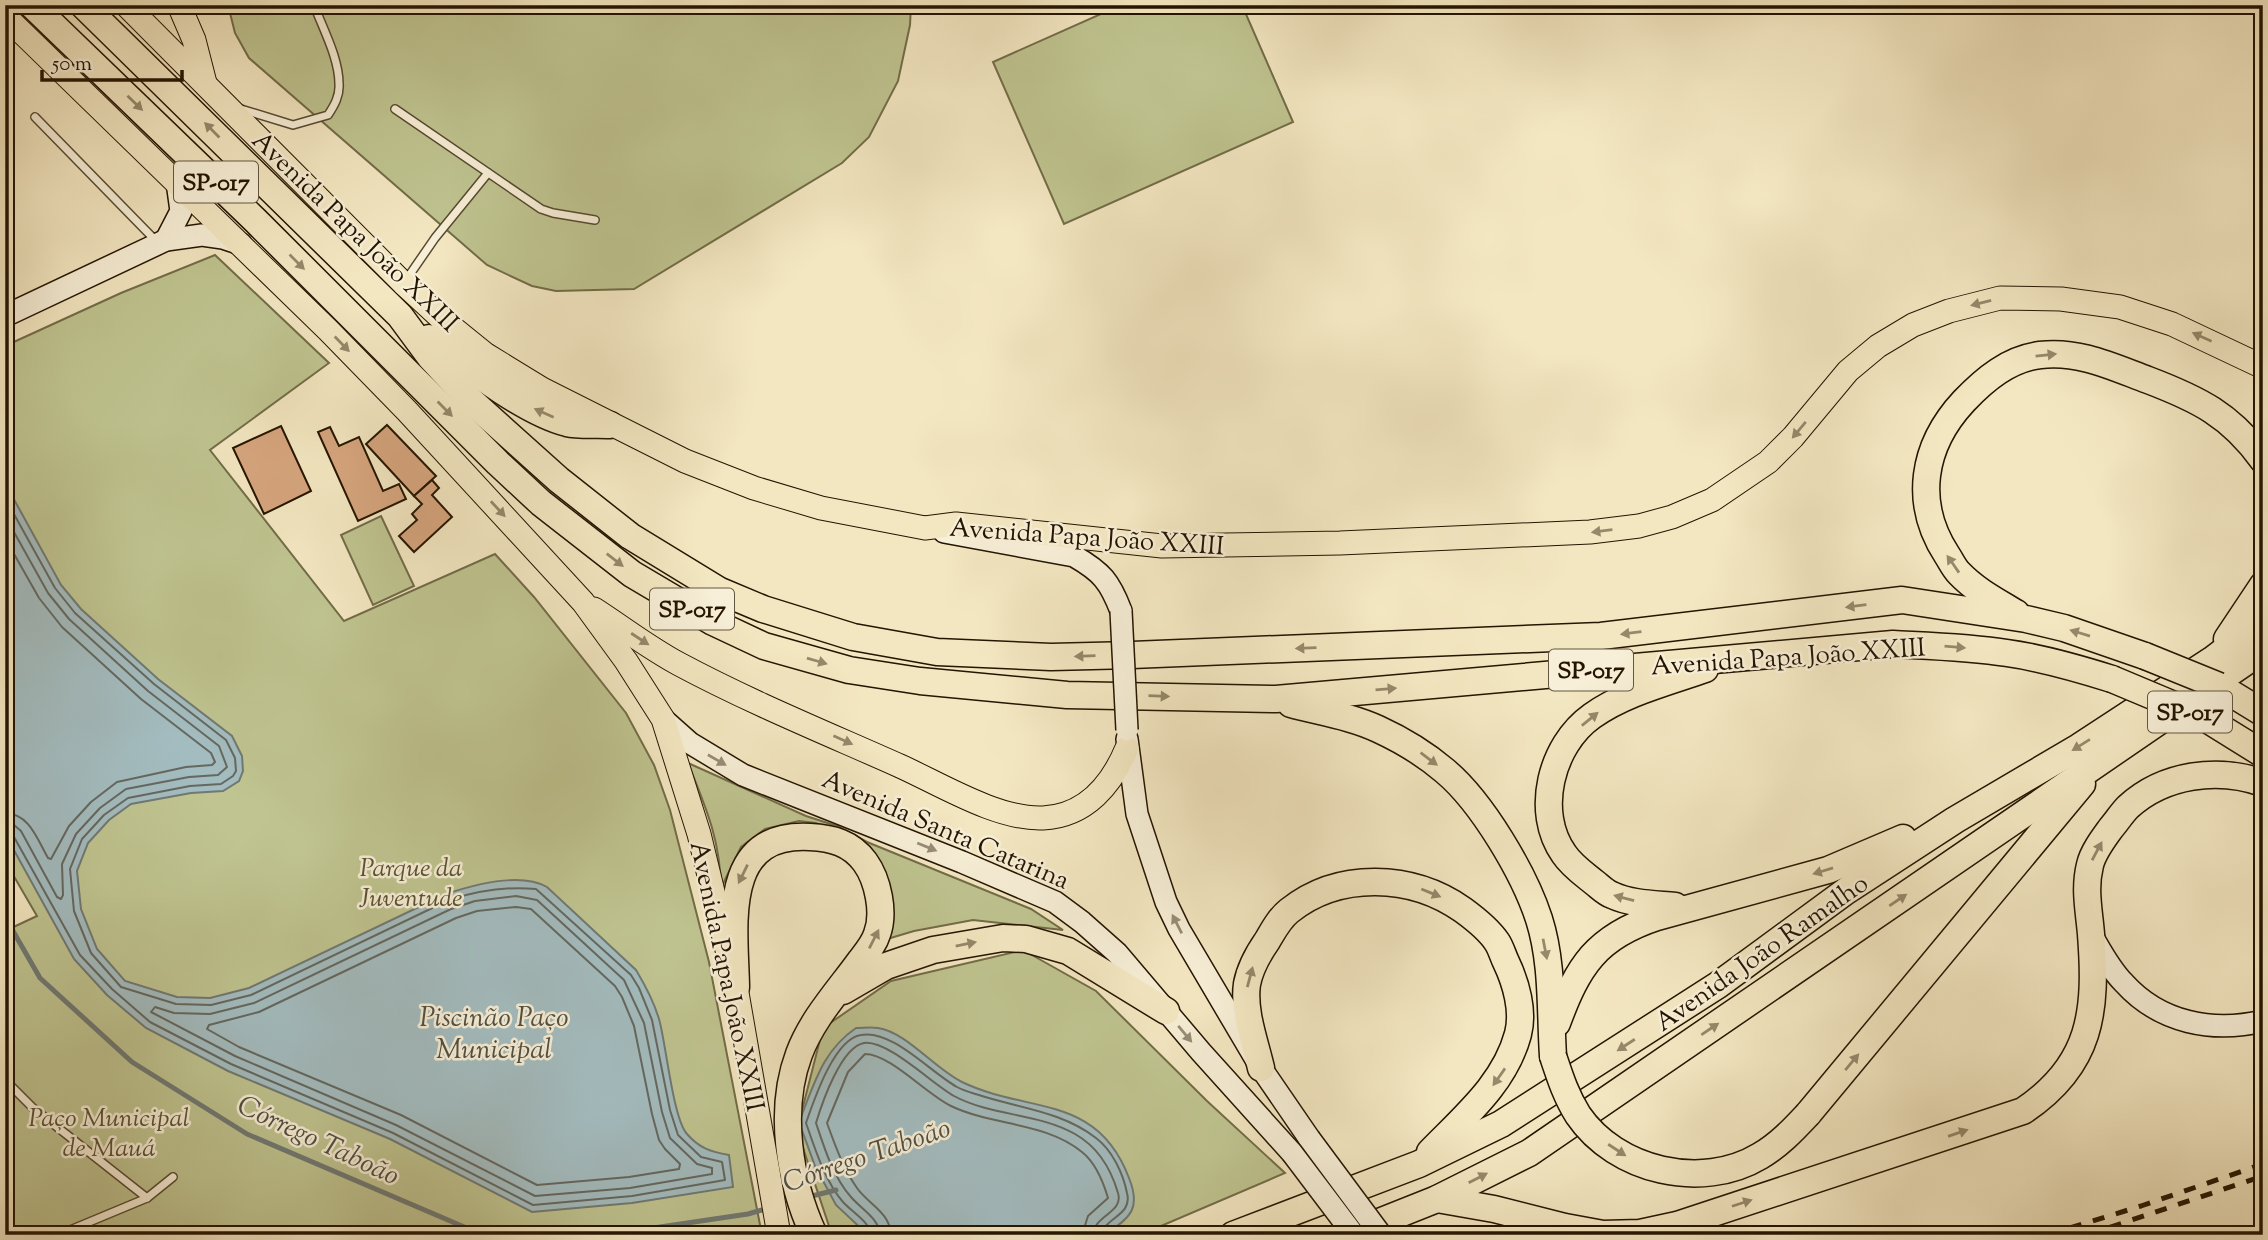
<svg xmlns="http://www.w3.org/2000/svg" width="2268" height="1240" font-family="'Sorts Mill Goudy',serif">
<rect width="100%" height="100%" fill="#f3e7c1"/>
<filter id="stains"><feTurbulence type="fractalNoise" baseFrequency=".00286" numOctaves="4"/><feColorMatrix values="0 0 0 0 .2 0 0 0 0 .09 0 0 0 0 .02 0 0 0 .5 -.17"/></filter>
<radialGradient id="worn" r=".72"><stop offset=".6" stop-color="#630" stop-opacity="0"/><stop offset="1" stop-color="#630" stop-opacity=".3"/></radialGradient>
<g fill="#bfc490" stroke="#726c48" stroke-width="2">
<path d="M228,5H911L910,25L898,81L869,137L842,163L634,289L556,291L532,286L487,265L249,58L235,33Z"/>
<path d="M1121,5H1242L1293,122L1064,224L993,62Z"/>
<path d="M215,255L329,363L210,450L344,621L495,554L534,597L626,713L654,765L670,810L709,962L762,1235H5V931L37,916L5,861V346L121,293Z"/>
<path d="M381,516L414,586L373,605L341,535Z"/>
<path d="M688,763L806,816L837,826L867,842L1031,909L1063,930L973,920L914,931L884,940L852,839L816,823L799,821L765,829L741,847L721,888C720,839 706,808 688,763Z"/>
<path d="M1023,950L1096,991L1207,1101L1285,1173L1140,1235H832L797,1130L823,1028L891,981Z"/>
</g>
<g fill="#a3bcbf" stroke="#707973" stroke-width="2">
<path d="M5,483L61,585L81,609L158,679L232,736L242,756L243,771L239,781L223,791L191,793L131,804L109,820L88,843L77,871L81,909L97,949L125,981L177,997L210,998L249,988L446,894C473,885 521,872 547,887L636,970C645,985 654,1002 659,1019C666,1043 673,1119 687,1134C699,1148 711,1152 729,1155L733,1187L632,1203L532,1212L390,1139L228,1071L146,1028L107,995L74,959L5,834Z"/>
<path d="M856,1028C863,1028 871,1027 878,1028C906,1032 935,1069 962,1082C1028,1114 1097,1093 1129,1178C1141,1208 1131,1217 1107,1233L868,1235L836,1205L815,1166L799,1122C814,1085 822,1051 856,1028Z"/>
</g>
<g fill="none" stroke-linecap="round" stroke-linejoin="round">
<g stroke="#646860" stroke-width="2">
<path d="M5,498L55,588L75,613L154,684L226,740L235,758L236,771L233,776L221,784L190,786L128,798L104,815L82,839L70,869L74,911L91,953L121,987L176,1004L211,1005L251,995L449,900C477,891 506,886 536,889L631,975L639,988L652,1020L670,1110L678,1135L701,1157L722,1162L725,1180L632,1196L533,1205L393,1133L231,1064L150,1022L112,989L80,955L14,837L5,832"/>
<path d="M5,516L48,593L69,619L148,691L219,746L227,767L218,775L189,777L126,789L100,808L76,834L62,864L63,895L61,899L57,897L21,831L14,825L5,824"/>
<path d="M5,538L39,598L62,627L141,699L211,753L215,762L212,765L186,767L117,782L91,802L69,826L51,859L48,858C37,839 30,814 5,813"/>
<path d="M516,896L537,900L624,980L644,1023L662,1112L670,1138L697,1164L712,1168V1174L630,1188L535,1196L396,1125L235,1056L151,1012L155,1007L174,1013L210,1014L254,1003L451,909L475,901Z"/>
<path d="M516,907L531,909L615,986L622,997L634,1026L652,1114L659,1140L665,1149L680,1164L679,1169L629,1177L537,1185L401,1115L239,1047L207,1029L209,1025L259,1012L456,918L477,911Z"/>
<path d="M871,1235C870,1222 852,1212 843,1202C825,1181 815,1149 806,1123C814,1100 834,1039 861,1035C892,1029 930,1072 957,1087C964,1091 973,1093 982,1096C1020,1108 1063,1112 1096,1138C1112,1150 1123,1173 1127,1193C1133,1216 1104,1217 1102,1235"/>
<path d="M880,1235C879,1218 861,1209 851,1197C833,1177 824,1147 816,1123C822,1103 841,1047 864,1043C888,1040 931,1083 954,1096C991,1116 1038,1113 1075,1134C1098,1147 1111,1169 1118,1193C1124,1213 1094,1215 1093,1235"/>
<path d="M891,1235C890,1212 868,1204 857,1188C843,1168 835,1145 827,1123L848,1072L865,1054C890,1054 926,1094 951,1106C993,1126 1045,1122 1082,1152C1096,1163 1103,1181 1108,1198L1088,1216L1082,1235"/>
</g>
<g stroke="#707973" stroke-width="5">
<path d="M5,917L40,978L132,1062L247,1134L483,1235"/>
<path d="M808,1197L836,1190"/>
<path d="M606,1235L748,1214L769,1208"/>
</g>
</g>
<g fill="#d6a57e" stroke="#241400" stroke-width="2">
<path d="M387,425L436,476L414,496L366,444Z"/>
<path d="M281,426L311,491L264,514L233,448Z"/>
<path d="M330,427L339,446L359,437L383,491L399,484L406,499L358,521L318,432Z"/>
<path d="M432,480L439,488L432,495L452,517L414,552L399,536L417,520L412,514L422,504L414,496Z"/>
</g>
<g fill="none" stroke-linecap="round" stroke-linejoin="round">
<defs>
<g id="lane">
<path d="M241,109L293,125L328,115C334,106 340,96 339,84C339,58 323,29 314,5"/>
<path d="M395,109L541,209L553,213L595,220"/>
<path d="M35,117L156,241"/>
<path d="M406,280L435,238L488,173"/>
<path d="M5,1080L33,1108L147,1198"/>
<path d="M58,1235L147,1198L173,1177"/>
<path d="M244,1235L252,1232L256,1235"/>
</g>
<g id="secondary">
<path d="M166,240L181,211L177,182"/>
<path d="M5,316L166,240L202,235L223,238L241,244"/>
<path d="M944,532L1074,556C1102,572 1110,582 1121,611"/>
<path d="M663,719L690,743L743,775L962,862L1055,902L1082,922L1117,953L1201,1052L1292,1153"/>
<path d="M1127,739L1137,814L1166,902L1179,929L1261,1068L1309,1138"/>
<path d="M2091,934C2101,951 2110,969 2124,983C2160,1023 2213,1033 2263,1021"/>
</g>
<g id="primary">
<path d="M126,5L403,283L443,320L485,354L542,389L685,461L754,488L821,508L925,528L956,524L1162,546L1340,543L1590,532L1639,526L1672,517L1712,500L1768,462L1793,437L1848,371L1878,346L1913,325L1949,311L2000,298L2061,299L2120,307L2172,324L2263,367"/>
<path d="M179,5L194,40L205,83"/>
<path d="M5,16L328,330L407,411L583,602L626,661L663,719L699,834L736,987L779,1235"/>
<path d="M594,609C622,627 649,648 679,664C750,702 826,733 900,766C940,784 998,820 1043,818C1086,816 1112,784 1127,748"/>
</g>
<g id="highway">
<path d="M32,5L256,221L498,463L541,503L632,574L713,622L764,646L849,670L920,681L1067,695L1276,699L1893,644C1931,646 1969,647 2007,653C2043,658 2077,668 2112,679"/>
<path d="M83,5L400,316L431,358L470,400L559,480L630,536L720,591L763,609L853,637L937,652L1051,657L1132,655L1601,636L1902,600L2026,619L2064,628L2145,656"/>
<path d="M429,338C465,365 524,412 567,423C580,426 596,424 610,425"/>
<path d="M2016,613C1996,601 1975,590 1959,573C1954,568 1951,561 1947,555C1913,503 1922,446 1964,401C1985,379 2009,359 2040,355C2078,350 2113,367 2148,380C2198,399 2231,415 2263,460"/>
<path d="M2227,639L2263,585"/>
<path d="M2219,686L2263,713"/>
<path d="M1291,704C1320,712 1350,716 1378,729C1402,740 1425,754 1445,771C1482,802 1524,873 1539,919C1553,963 1550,1010 1553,1056"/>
<path d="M1675,906C1655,904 1631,904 1612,895C1606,893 1600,887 1595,883C1584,874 1572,866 1564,854C1534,812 1551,745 1592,716C1624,693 1668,682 1705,669"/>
<path d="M736,987C735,927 719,832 810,837C832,838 851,843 865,862C878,880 885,913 877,934C874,944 867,952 860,961C839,990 812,1019 799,1054C778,1110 789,1181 814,1235"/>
<path d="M843,991L886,966L933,950L1003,938L1026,939L1068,951L1166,1011"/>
<path d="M1557,1023C1578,966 1596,937 1657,917L1828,870L1903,838"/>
<path d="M1261,1068C1255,1042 1243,1011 1247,984C1250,968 1258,954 1267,941C1273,931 1279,919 1289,911C1339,871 1412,874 1463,910C1474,918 1489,930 1497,942C1501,948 1503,956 1506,962C1516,983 1524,1011 1518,1034C1505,1083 1465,1116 1430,1152"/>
<path d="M1808,1114L2082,784"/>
<path d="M1437,1199L1494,1209L1565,1227L1603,1234L1640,1233L1677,1225L2023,1111C2092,1065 2097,1011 2091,934C2089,910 2084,889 2090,865C2093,852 2103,839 2111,828C2117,821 2122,813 2128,807C2164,774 2218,767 2263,783"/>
<path d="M1349,1234L1437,1199L1529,1153L2263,650"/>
<path d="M1233,1235L1419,1164L1501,1124L1718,985L1846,891L1955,820L2079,747L2212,660L2263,621"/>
</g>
</defs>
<use href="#lane" stroke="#584930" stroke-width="10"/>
<use href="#secondary" stroke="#241400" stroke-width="24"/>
<use href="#primary" stroke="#241400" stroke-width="25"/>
<use href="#highway" stroke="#241400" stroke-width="29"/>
<use href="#lane" stroke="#f7efd7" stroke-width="7"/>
<use href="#secondary" stroke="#f7efd7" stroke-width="21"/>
<use href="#primary" stroke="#f3e7c1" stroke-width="23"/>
<use href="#highway" stroke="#f3e7c1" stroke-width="26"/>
<g stroke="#241400" stroke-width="5" stroke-dasharray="12 12" stroke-linecap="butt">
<path d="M2047,1235L2141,1206L2263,1164"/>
<path d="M2087,1235L2263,1176"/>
</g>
<defs>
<g id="secondary-bridge">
<path d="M1121,611L1127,730"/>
<path d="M1309,1138L1381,1235"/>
<path d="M1292,1153L1354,1235"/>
</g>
<g id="highway-bridge">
<path d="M2145,656L2219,686"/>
<path d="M2112,679L2205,718L2263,754"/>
<path d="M1553,1056C1560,1077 1566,1096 1578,1115C1616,1171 1702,1191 1760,1156C1779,1145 1793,1130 1808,1114"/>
</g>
</defs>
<use href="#secondary-bridge" stroke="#241400" stroke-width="24" stroke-linecap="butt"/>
<use href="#highway-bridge" stroke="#241400" stroke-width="29" stroke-linecap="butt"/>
<use href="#secondary-bridge" stroke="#f7efd7" stroke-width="21"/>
<use href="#highway-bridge" stroke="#f3e7c1" stroke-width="26"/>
</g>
<defs><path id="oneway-solid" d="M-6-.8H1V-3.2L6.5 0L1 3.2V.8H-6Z" transform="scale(1.75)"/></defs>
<g fill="#96886a">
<use href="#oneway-solid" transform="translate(135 103) rotate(44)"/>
<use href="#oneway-solid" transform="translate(212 130) rotate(-135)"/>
<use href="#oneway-solid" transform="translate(297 262) rotate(45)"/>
<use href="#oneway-solid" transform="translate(1981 303) rotate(166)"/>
<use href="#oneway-solid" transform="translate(2202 337) rotate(-156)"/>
<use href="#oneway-solid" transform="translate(342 344) rotate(46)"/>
<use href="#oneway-solid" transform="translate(2046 355) rotate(-6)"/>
<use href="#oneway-solid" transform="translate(445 409) rotate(45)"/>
<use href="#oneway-solid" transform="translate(544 413) rotate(-156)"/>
<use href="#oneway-solid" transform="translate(1799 430) rotate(130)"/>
<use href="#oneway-solid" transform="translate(498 509) rotate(47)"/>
<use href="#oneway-solid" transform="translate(1602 531) rotate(173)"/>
<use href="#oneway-solid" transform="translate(615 560) rotate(38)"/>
<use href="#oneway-solid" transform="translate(1953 564) rotate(-125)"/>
<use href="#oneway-solid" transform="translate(1856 606) rotate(173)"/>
<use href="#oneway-solid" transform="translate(1631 633) rotate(173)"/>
<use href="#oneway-solid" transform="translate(2080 633) rotate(-163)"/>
<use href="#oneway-solid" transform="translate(640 639) rotate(33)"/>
<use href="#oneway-solid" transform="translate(1955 647) rotate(5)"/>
<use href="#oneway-solid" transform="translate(1306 648) rotate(178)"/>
<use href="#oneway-solid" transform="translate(1085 656) rotate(178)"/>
<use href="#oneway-solid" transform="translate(817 661) rotate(16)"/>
<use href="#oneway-solid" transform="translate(1386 689) rotate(-5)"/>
<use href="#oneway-solid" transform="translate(1159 696) rotate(2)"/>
<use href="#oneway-solid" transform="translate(1590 719) rotate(-39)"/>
<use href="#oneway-solid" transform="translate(843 740) rotate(24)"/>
<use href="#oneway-solid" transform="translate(2081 745) rotate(148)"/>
<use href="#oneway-solid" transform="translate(1429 759) rotate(37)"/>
<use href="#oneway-solid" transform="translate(2097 851) rotate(-62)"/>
<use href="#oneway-solid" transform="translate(1823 871) rotate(163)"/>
<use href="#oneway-solid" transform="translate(743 874) rotate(116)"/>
<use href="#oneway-solid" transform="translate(1431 893) rotate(22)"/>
<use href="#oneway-solid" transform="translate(1624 898) rotate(-165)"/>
<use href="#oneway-solid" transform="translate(1898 900) rotate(-34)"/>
<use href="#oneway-solid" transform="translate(874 939) rotate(-63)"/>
<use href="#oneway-solid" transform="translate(966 944) rotate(-11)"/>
<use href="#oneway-solid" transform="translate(1545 949) rotate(79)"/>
<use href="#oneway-solid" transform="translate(1250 977) rotate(-75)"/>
<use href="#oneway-solid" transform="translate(1710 1029) rotate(-34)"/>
<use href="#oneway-solid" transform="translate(1626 1045) rotate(147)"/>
<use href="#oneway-solid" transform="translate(1852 1062) rotate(-50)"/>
<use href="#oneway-solid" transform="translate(1499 1077) rotate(125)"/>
<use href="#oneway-solid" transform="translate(1958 1133) rotate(-19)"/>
<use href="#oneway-solid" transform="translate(1617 1150) rotate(33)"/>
<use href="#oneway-solid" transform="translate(1478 1178) rotate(-27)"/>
<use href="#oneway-solid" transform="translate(1742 1203) rotate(-18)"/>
</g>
<g fill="#988c76">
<use href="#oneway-solid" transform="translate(717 760) rotate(30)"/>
<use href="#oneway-solid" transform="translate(927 847) rotate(22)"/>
<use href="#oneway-solid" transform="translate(1177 924) rotate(-117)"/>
<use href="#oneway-solid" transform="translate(1185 1034) rotate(50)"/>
</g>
<g text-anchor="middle" stroke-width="5" stroke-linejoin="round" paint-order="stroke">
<g fill="#f7efd7" stroke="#635640" stroke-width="2">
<rect x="174" y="161.5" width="84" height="41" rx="5"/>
<rect x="650" y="588.5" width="84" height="41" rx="5"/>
<rect x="1549" y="649.5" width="84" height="41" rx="5"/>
<rect x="2148" y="691.5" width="84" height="41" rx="5"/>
</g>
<g font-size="24" font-weight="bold" fill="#241400">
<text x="216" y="190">SP-017</text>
<text x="692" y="617">SP-017</text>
<text x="1591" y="678">SP-017</text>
<text x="2190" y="720">SP-017</text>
</g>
<g font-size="26" fill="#241400" stroke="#f7efd7">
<text transform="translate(356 231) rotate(44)" y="9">Avenida Papa João XXIII</text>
<text transform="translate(1087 536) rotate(4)" y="9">Avenida Papa João XXIII</text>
<text transform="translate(1788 656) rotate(-4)" y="9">Avenida Papa João XXIII</text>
<text transform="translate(946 829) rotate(23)" y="9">Avenida Santa Catarina</text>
<text transform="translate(1761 952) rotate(-35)" y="9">Avenida João Ramalho</text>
<text transform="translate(728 976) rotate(78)" y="9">Avenida Papa João XXIII</text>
</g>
<g font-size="26" font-style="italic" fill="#5a5232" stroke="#f7efd7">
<text x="411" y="876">Parque da<tspan x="411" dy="30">Juventude</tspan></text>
<text x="109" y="1126">Paço Municipal<tspan x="109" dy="30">de Mauá</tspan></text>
</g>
<g font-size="28" font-style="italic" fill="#504f43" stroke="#f7efd7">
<text x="494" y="1026">Piscinão Paço<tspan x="494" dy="32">Municipal</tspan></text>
<text transform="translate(319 1139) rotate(25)" y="10">Córrego Taboão</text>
<text transform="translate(866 1154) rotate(-19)" y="10">Córrego Taboão</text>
</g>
</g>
<rect width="2268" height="1240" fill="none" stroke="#f3e7c1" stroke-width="28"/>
<rect x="7" y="7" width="2254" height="1226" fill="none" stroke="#241400" stroke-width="3.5"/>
<rect x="14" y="14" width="2240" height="1212" fill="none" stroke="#241400" stroke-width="2"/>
<path d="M42 70v10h140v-10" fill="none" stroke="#241400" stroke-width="3.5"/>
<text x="52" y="70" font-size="21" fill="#241400" stroke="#f7efd7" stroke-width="5" paint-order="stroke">50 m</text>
<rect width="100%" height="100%" filter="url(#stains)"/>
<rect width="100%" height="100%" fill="url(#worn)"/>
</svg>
